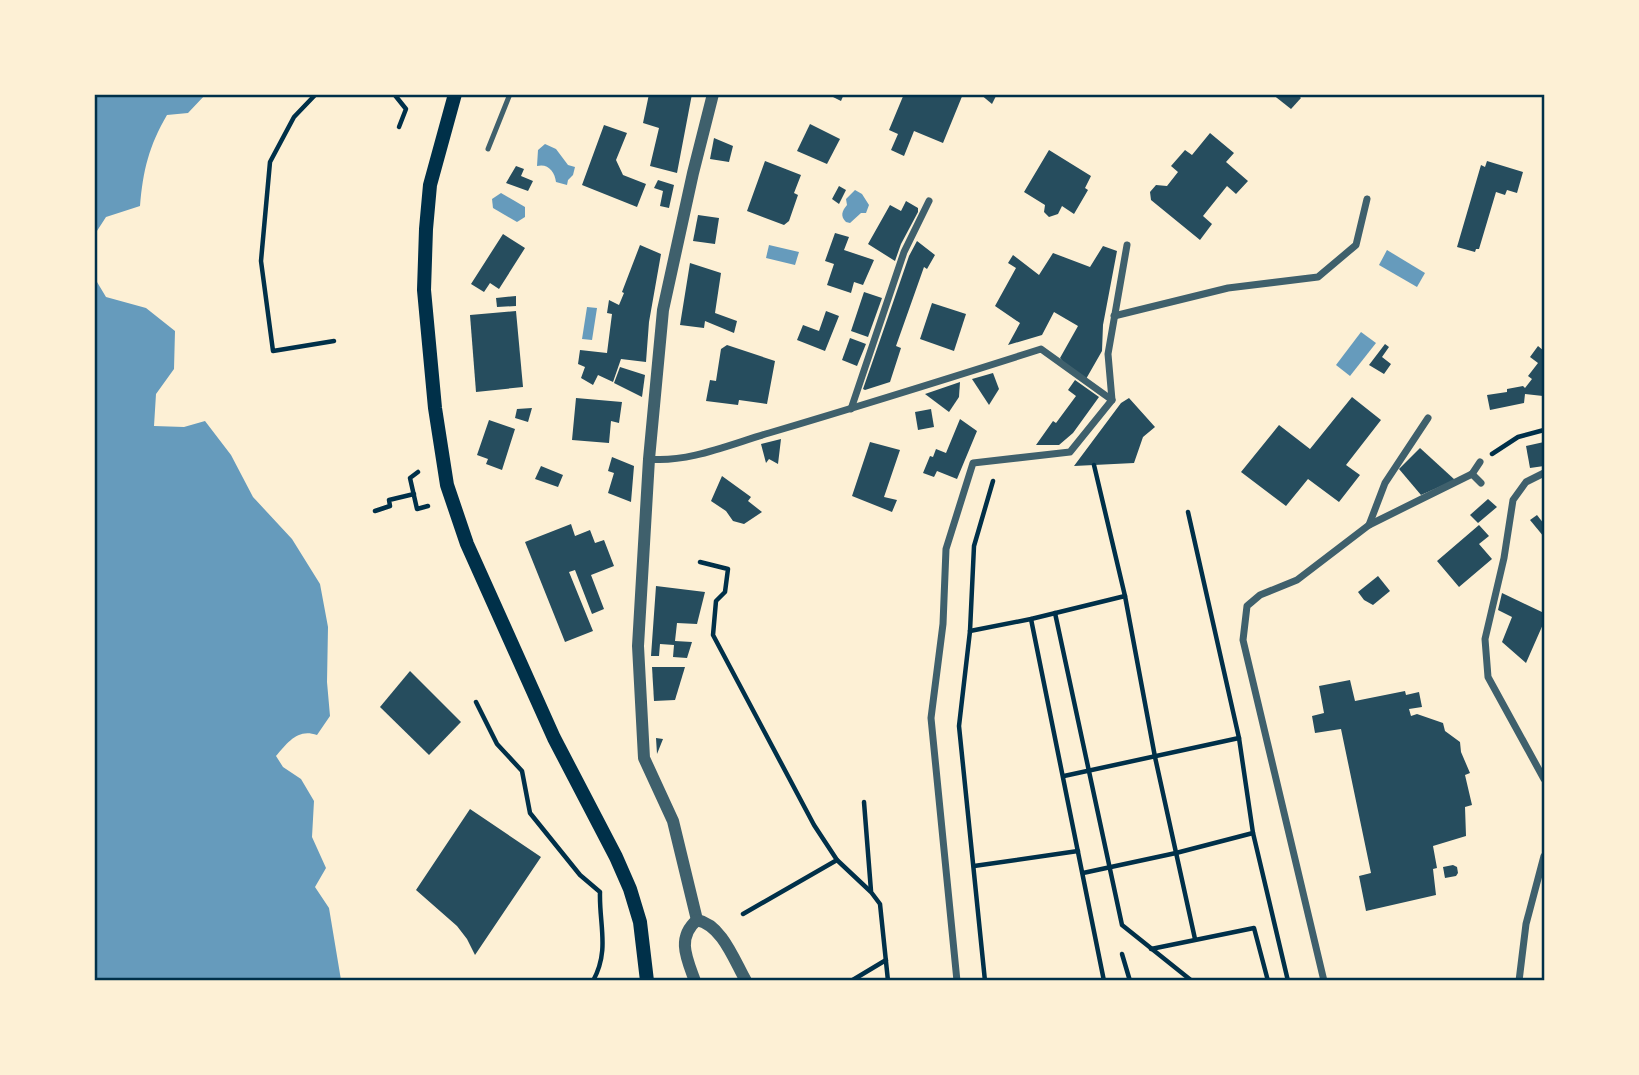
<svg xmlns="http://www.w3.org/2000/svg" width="1639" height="1075" font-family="Arial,sans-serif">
<rect width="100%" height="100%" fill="#fdf0d5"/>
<g fill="#669bbc">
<path d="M95,94L205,95L188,113L167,115C149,146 143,170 140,206L106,217L95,234Z"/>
<path d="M545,144L556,149L568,165L575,167L573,175L568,180L567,185L556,182C555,172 548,163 537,166L538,150Z"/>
<path d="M855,190L862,194L869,205L866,213H861L850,223L846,222C840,216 842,211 847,205L846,199Z"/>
<path d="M501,193L525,207V217L517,222L493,208L492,199Z"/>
<path d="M769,245L799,252L795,265L766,258Z"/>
<path d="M1387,250L1425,273L1417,287L1379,265Z"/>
<path d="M94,277L106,297L146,308L175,331L174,369L156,394L154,426L184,427L205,421L231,455L253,497L292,539L320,584L328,627L327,682L330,716L317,735C298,728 288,742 276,756L283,767L301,779L314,801L312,837L326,868L315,887L329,908L341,980H95Z"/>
<path d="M587,307L597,308L592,340L582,339Z"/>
<path d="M1361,332L1376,343L1350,376L1336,365Z"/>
</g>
<g fill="#264d5e">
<path d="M649,94H692L677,173L650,166L659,128L643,123Z"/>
<path d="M827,94H844L841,101Z"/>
<path d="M904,94H963L943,143L914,131L904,156L891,150L898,134L889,130Z"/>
<path d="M980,94H997L992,104Z"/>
<path d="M1272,94H1297L1301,98L1291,109Z"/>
<path d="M810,124L840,139L827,164L797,151Z"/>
<path d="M604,125L627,133L616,160L623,175L646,184L637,207L582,185Z"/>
<path d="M1210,133L1234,153L1226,162L1248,181L1236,194L1227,186L1203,216L1212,224L1200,240L1151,200L1150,192L1156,185L1167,186L1178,172L1171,166L1185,150L1192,155Z"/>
<path d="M714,138L733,146L729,162L710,159Z"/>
<path d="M1049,150L1091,176L1085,188L1088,190L1074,214L1062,206L1058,214L1049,217L1044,212L1045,205L1024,192Z"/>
<path d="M765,161L801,175L794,193L798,195L789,221L784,225L747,211Z"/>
<path d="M1487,161L1523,172L1517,193L1507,190L1505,195L1496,192L1479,249H1476L1475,252L1457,247L1481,165L1485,167Z"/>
<path d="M516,166L524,169L521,176L533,181L528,191L506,183Z"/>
<path d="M658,180L674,185L669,208L660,206L663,191L654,188Z"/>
<path d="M839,186L846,190L839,204L832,199Z"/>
<path d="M906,201L918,208V212L901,244L895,261L868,244L890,205L901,211Z"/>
<path d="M698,215L719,218L715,244L693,241Z"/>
<path d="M835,233L849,237L844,250L874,260L863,285L854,282L851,293L827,285L834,264L825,261Z"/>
<path d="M503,234L525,248L499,289L490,283L484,292L471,284Z"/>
<path d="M917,241L935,255L927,269L924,267L896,346L901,348L890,382L865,390L863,389L887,320L909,256Z"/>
<path d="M640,245L661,254L649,322L646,362L621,359L613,382L598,375L593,385L581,378L585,367L578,364L580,350L607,353L612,314L607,313L609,300L619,305L624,293L622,292Z"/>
<path d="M1103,246L1117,251L1103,325L1102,351L1086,379L1067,367L1060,358L1078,326L1054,312L1042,335L1008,345L1020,323L995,306L1016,268L1008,263L1013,255L1039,275L1053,253L1090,267Z"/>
<path d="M690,263L721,273L715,313L737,321L734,333L705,321L704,328L680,325Z"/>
<path d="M864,292L882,298L868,337L851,331Z"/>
<path d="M516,296V306L497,307L496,298Z"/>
<path d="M932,303L966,314L954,351L920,339Z"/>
<path d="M516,311L523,387L476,392L470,315Z"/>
<path d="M826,311L839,316L825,351L797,340L803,325L819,331Z"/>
<path d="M850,338L866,344L857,366L842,360Z"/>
<path d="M1385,344L1389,347L1382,357L1391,364L1384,374L1369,365Z"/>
<path d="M727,345L775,361L767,404L739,400L738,405L706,401L710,380L716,381L721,349Z"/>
<path d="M1538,346L1544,351V394L1543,396L1525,394L1524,403L1490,410L1487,395L1507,392V389L1523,386L1525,388L1532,379L1528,376L1538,363L1530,357Z"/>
<path d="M620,367L645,375L642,397L614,383Z"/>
<path d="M993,373L999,389L989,405L972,379Z"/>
<path d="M1075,380L1099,397L1073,433L1059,445H1036L1053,421L1056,423L1076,396L1068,390Z"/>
<path d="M960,382L959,397L949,412L925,394Z"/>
<path d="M1352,397L1381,420L1346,465L1360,475L1339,502L1308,479L1286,506L1241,472L1279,425L1310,449Z"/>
<path d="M576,398L622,402L619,423L611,421L609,443L572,440Z"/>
<path d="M1129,398L1155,427L1143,437L1134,463L1074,466L1121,403Z"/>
<path d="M532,408L528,422L515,418L517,409Z"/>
<path d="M931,409L934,427L918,430L915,412Z"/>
<path d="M960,419L977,431L957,479L937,471L934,477L923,473L930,456L933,457L936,449L946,453Z"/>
<path d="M489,420L515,429L502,470L486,464L488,459L477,455Z"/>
<path d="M781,439L778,464L769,459L766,463L761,444Z"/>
<path d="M870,442L900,450L884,497L897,500L892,512L852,496Z"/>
<path d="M1544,442V466L1530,468L1526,446Z"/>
<path d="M1420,448L1455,480L1421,495L1399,469Z"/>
<path d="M612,457L634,466L631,502L608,493L614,473L608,471Z"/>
<path d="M541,466L563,475L558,487L535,479Z"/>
<path d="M722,476L751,497L748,501L762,512L744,524L733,521L726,511L711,501Z"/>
<path d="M1488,499L1497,507L1478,523L1470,515Z"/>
<path d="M1537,515L1544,524V537L1530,520Z"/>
<path d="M571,524L575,536L590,530L595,543L604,540L614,566L591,575L604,609L592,614L575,570L569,572L593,631L565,642L525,542Z"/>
<path d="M1479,525L1489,536L1479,544L1492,559L1459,587L1437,561Z"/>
<path d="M1378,576L1390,591L1373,605L1364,600L1358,592Z"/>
<path d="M656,586L705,592L697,624L677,623L675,641L692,642L687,658L673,657L674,645L660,644L659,656H651Z"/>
<path d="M1502,593L1544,613V622L1526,663L1502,642L1512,617L1498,610Z"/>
<path d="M652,667H685L675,700L654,701Z"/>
<path d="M410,671L461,722L429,755L380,707Z"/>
<path d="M1350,680L1355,701L1405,691L1406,695L1419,692L1422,707L1409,709L1411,716L1417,714L1443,723L1445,731L1460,742L1461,752L1470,773L1465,775L1472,805L1465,807L1466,836L1433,846L1437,868L1433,869L1436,895L1366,911L1359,876L1371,873L1341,729L1315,733L1312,716L1324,713L1319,686Z"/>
<path d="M656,738L663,739L657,754Z"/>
<path d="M470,809L541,857L475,955L467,939L457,926L416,890Z"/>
<path d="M1453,865L1457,867L1458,873L1456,876L1445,878L1443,867Z"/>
</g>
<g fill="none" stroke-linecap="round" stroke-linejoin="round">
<g stroke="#003049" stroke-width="4.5">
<path d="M316,94L294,117L270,162L261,261L273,351L334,341"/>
<path d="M394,94L406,109L399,127"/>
<path d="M1492,454L1518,437L1544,430"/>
<path d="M1094,465L1125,596L1155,757L1195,939"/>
<path d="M418,472L410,478L417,509L428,506"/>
<path d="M375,511L390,506L389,500L414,494"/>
<path d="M1188,512L1239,738L1253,833L1288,981"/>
<path d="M700,562L728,569L725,592L716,601L713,635L814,825L837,860L871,892L880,904L888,981"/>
<path d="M1055,613L1122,925L1192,981"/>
<path d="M1031,619L1104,981"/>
<path d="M970,631L1031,619L1125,596"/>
<path d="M476,702L497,744L522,771L530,813L580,875L600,892C599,925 610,950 593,981"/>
<path d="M1064,776L1239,738"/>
<path d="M864,802L871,891"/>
<path d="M974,866L1078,851"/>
<path d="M1083,873L1176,853L1253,833"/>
<path d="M743,914L837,860"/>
<path d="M1151,949L1254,928L1268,981"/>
<path d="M1122,954L1130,981"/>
<path d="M851,981L886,960"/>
<path d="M985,981L959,726L970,631L974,546L993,481"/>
</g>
<path stroke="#3f606c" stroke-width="5" d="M488,149L510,94"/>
<g stroke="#3f606c" stroke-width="7">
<path d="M1114,316L1228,288L1318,277L1356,245L1367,199"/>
<path d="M1112,400L1108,354L1127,245"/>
<path d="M851,409L904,252L929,201"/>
<path d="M649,459C688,463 731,444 769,433C860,406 950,378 1041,349L1112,400L1070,452L973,463L946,549L943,624L931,718L957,981"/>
<path d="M1544,473L1526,482L1513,500L1504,558L1485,639L1488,677L1544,779"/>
<path d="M1472,474L1480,462"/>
<path d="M1369,525L1385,483L1428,418"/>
<path d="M1324,981L1243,640L1247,606L1260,595L1297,580L1369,525L1472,474L1481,483"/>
<path d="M1519,981L1526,924L1544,856"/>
</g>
<g stroke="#3f606c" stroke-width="12">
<path d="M697,920L673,821L644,758L638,646L649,459L663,310L693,173L713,94"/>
<path d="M697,920C722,925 734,960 746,981"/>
<path d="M695,981C687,959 676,938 697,920"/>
</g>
<path stroke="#003049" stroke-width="14" d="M455,94L430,185L426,229L424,290L435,408L447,485L467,544L554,738L616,857L630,889L640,922L647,981"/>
</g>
<rect width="1639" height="1075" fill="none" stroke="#fdf0d5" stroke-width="192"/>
<rect x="96" y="96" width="1447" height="883" fill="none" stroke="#003049" stroke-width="2.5"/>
</svg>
